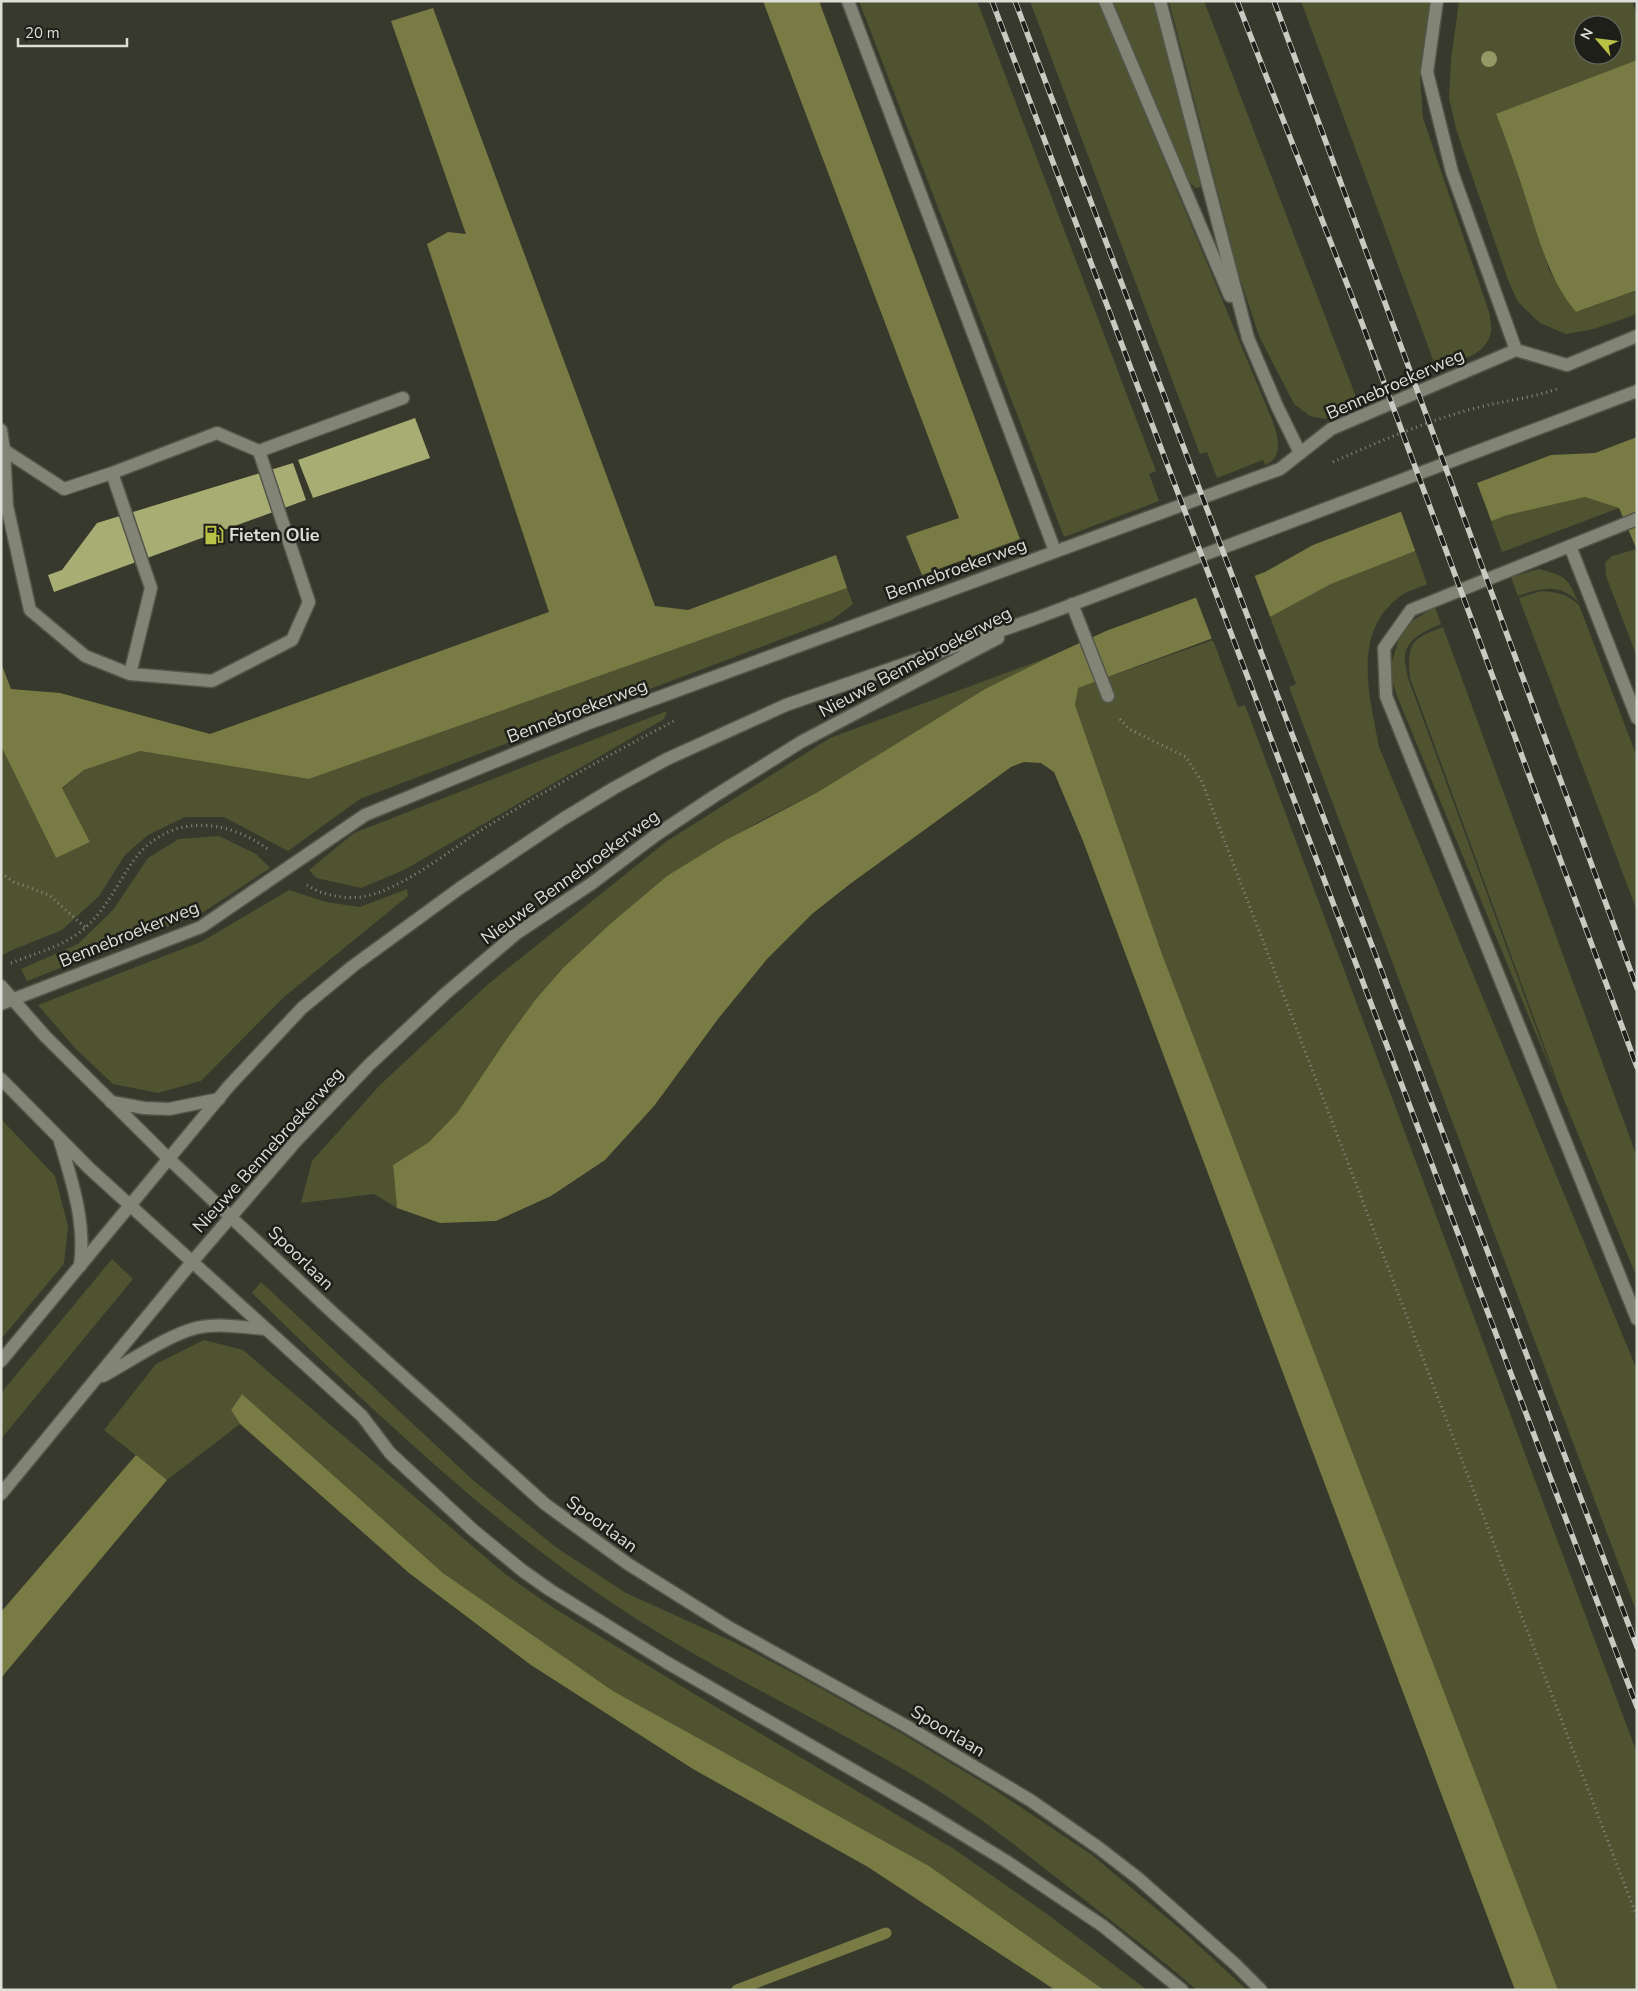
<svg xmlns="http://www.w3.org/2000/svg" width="1638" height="1991" font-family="'Nunito Sans',sans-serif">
<rect width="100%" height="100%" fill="#37392c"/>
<g fill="#505330" fill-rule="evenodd">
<path d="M859,1H977L1156,471L1149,474L1159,501L1064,537Z"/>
<path d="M1030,1H1098L1273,422C1278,438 1284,457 1265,465L1263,460L1217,478L1207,452L1200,454Z"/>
<path d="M1113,1H1153L1201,187L1195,188L1188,180Z"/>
<path d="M1169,1H1204L1358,402L1325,419L1310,416L1294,404L1259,336L1239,275Z"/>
<path d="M1301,1H1433L1420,78L1423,118L1490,315C1490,320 1492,327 1491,332C1486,357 1456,361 1436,368Z"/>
<path d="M1459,1H1632L1637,15V60L1496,115L1512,154L1549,270L1577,312L1637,290V314L1594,329L1566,334L1540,323L1518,302L1508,280L1456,129L1449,98L1451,60ZM1583,25H1613V55H1583Z"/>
<path d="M1585,497L1619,508L1502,552L1490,519Z"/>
<path d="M1637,549V657L1606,576L1605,563L1612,556Z"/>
<path d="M1415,550L1427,584C1419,588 1409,590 1402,595C1350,631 1370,696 1379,747L1637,1370V1613L1289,687L1296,684L1270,617L1331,584Z"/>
<path d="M1539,569C1565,576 1568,577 1578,602C1560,583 1541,588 1518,596L1511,577Z"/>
<path d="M847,588L853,604L832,620L360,799L288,851L224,817H185L148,835L125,855L99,896L62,930L10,951L1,956V746L56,858L90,842L62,789L84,770L140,751L309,779Z"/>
<path d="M1541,591C1557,592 1567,594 1579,605L1637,757V911L1519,598Z"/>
<path d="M1435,607L1441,624C1427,630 1409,637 1405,654C1404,661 1407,671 1408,678L1557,1085L1397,696L1389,670L1399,639L1412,621Z"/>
<path d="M1443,627L1637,1157V1278L1562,1095L1410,678C1407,644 1410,639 1443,627Z"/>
<path d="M1213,640L1238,707L1245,705L1637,1753V1990H1558L1162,954L1075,705L1077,688Z"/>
<path d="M1049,657L985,689L818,792L760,821L667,876L610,924L563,968L536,999L508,1037L457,1113L429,1142L393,1165L397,1208L374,1194L301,1203L312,1161L379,1086L487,985L667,841L830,738Z"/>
<path d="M667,711L664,719L404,870L361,888L316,878L309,870L354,833Z"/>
<path d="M219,836L256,854L270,868L202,913L27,981L21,969L78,944L113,910L148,858L179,839Z"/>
<path d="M407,889L408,896L284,997L201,1081L158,1093L113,1084L75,1048L38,1005L203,941L289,890L326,902L360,907Z"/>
<path d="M1,1119L55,1176L68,1226L64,1264L1,1339Z"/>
<path d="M112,1259L133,1279L1,1439V1393Z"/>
<path d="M261,1282L474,1481L557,1548L626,1593L736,1643L797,1675L899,1732L992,1788L1092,1855L1185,1933L1247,1990H1197C1161,1959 1123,1930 1086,1901C1038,1863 990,1824 939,1791C840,1729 733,1681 635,1618C493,1527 372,1410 252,1293Z"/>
<path d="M204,1340L243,1350L505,1574L552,1607L696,1695L954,1849L1047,1914L1147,1990H1104L929,1866L613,1691L443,1573L242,1394L231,1410L240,1424L167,1480L104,1430L156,1364Z"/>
</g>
<g fill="#787c44">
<path d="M763,1H819L1020,539L922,575L906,536L959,518Z"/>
<path d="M433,8L655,606L688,610L836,555L847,588L309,779L140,751L84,770L62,788L90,842L56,858L1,746V663L11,689L60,693L210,734L549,612L427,244L448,232L466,234L391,21Z"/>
<path d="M1637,60V290L1576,312C1550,281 1540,243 1528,205C1518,174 1508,144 1496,114Z"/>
<path d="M1637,437V550L1619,508L1585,497L1504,516L1331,584L1270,617L1078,688L1075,705L1162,954L1558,1990H1515L1083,841L1054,772L1041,763L1024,762L1011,767L850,884L812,914L767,959L718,1019L654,1106L605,1160L551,1196L496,1221L440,1223L397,1208L393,1165L429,1142L457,1113L508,1037L536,999L563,968L610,924L667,876L724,841L818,792L985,689L1049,657L1106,631L1265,572L1313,545L1551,455L1595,453Z"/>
<path d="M242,1394L443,1573L613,1691L929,1866L1104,1990H1055L868,1867L693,1769L531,1665L409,1573L240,1424L231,1410Z"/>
<path d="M136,1455L167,1480L1,1678V1612Z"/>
</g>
<g fill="#37392c">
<path d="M1476,480L1492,523L1416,553L1400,509Z"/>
<path d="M1254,574L1271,619L1213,642L1195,595Z"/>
</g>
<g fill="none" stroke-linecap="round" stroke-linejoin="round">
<path stroke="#787c44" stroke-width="11" d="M737,1990L886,1933"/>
</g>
<g fill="#a8ad74">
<path d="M415,418L430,458L313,498L298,460Z"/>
<path d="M293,463L306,500L54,592L48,575L62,570L97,523Z"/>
</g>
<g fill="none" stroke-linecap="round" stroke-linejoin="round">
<defs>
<g id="service">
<path d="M848,1L1055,551"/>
<path d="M1105,1L1230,296"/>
<path d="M1160,1L1248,338L1277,406L1300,453"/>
<path d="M1437,1L1427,72L1452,172L1516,350"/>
<path d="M259,451L403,398"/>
<path d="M112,473L151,588L130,674L85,656L30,610L7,506L4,450L64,489L112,473L217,433L259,451L309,602L292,640L212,681L130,674"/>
<path d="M1637,519L1411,610L1384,648L1386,696L1637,1319"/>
<path d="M1570,546L1637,718"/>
<path d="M1072,604L1108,696"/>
</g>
<g id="minor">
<path d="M1,430L4,450"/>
<path d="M1,1004L201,927L365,815L589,723L1280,469L1331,429L1516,350L1567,365L1637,336"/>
</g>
<g id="secondary">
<path d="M1,986L45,1036L169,1159L333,1313L545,1504L628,1564L730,1628L906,1726L1030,1800L1099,1848L1139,1879L1235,1964L1261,1990"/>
<path d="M1,1079L90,1169L362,1416L390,1453L473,1530L523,1571L550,1590L666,1662L924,1811L1006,1861L1103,1926L1182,1990"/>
<path d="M111,1102L144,1108L169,1109L219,1099"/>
<path d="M60,1141C72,1182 86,1222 80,1266"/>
<path d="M1,1361L229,1086L302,1008L353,966L460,888L563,819L614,788L667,759L786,705L1034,619L1637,391"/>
<path d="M103,1376C129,1362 168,1335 196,1328C218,1323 243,1327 265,1329"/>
<path d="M1,1494L192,1262L296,1141L370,1064L445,994L517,933L591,884L656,835L713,797L801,742L998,638"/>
</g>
</defs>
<use href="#service" stroke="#54554a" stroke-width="15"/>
<use href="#minor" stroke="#54554a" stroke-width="15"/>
<use href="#secondary" stroke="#54554a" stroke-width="15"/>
<g stroke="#898b80" stroke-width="3" stroke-dasharray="1 4" stroke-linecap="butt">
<path d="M1333,462C1378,442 1424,422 1472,409C1500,401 1529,399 1557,389"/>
<path d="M1120,719L1129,729L1186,757L1202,782L1637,1917"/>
<path d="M1,873L14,882L49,895L86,928"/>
<path d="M307,885C321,895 343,899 361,897C401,891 451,849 486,827C547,790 610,754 674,721"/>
<path d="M11,963C36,953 66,946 86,927C107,908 118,882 134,860C169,813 226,818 269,850"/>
</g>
<use href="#service" stroke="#828476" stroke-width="12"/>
<use href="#minor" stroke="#828476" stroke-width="12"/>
<use href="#secondary" stroke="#828476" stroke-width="12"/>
<defs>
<g id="rail">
<path d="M992,1L1637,1707"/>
<path d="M1015,1L1637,1647"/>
<path d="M1237,1L1359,315L1637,1067"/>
<path d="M1274,1L1637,988"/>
</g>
</defs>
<use href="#rail" stroke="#c9cac2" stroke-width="5.5"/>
<use href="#rail" stroke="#1f1f1a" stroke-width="4" stroke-dasharray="11" stroke-linecap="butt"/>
</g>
<circle fill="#939864" cx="1489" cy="59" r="8"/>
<defs>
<symbol id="fuel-bare" viewBox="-9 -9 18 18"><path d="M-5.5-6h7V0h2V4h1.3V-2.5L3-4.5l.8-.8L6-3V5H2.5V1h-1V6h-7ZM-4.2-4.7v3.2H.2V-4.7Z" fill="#b9c046" stroke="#1f1f1a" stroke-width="2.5" paint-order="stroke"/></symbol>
</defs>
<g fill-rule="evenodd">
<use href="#fuel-bare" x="200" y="521" width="28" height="28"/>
</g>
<g text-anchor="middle" stroke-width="5" stroke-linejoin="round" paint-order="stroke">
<g font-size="18" fill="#ddded6" stroke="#1f1f1a">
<text transform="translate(1395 384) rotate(-24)" y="6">Bennebroekerweg</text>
<text transform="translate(956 569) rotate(-20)" y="6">Bennebroekerweg</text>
<text transform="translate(915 662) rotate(-28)" y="6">Nieuwe Bennebroekerweg</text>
<text transform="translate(577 711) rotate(-21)" y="6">Bennebroekerweg</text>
<text transform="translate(570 877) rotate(-36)" y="6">Nieuwe Bennebroekerweg</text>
<text transform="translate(129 934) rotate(-22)" y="6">Bennebroekerweg</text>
<text transform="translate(268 1150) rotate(-48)" y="6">Nieuwe Bennebroekerweg</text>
<text transform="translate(301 1258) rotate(44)" y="6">Spoorlaan</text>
<text transform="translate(602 1524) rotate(36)" y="6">Spoorlaan</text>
<text transform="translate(948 1731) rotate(31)" y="6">Spoorlaan</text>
</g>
<g font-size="18" font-weight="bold" fill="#ddded6" stroke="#1f1f1a" text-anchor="start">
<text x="229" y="541">Fieten Olie</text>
</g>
</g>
<rect width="1638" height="1991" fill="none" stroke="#ddded6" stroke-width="5"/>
<g transform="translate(1598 40) rotate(298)"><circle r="24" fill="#1f1f1a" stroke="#6b6b65"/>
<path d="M0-4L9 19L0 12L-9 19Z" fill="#b9c046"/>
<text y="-8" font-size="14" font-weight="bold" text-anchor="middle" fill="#ddded6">N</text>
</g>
<path d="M18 38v8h109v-8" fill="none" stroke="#ddded6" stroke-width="2.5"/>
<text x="25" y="38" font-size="15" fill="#ddded6" stroke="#1f1f1a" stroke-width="4" paint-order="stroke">20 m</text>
</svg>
